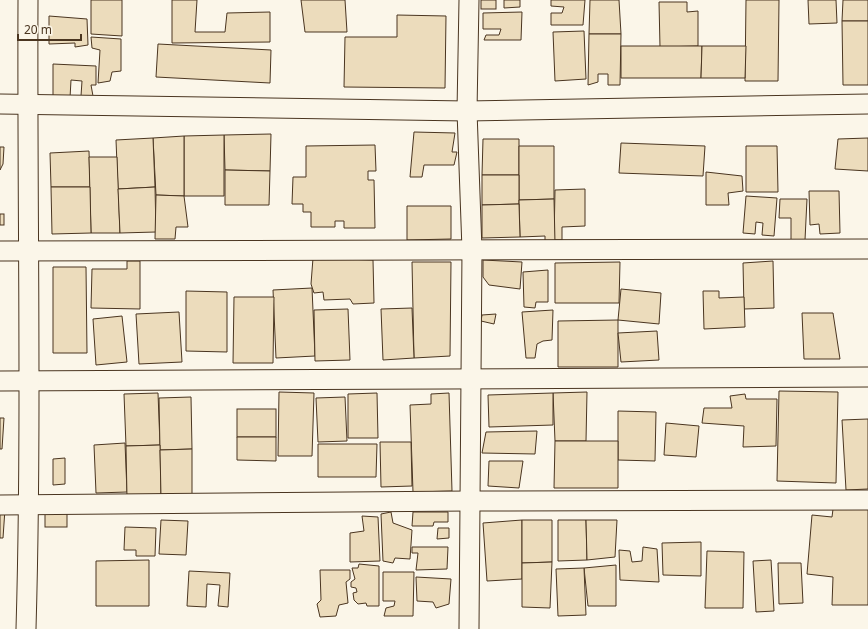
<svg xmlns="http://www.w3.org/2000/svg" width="868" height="629" font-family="'Noto Sans',sans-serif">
<rect width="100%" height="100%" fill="#fbf6e9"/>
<g fill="#ecdcbc" stroke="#4a3520">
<path d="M91,0H122V36L91,34Z"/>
<path d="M172,0H197L195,32H225L227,13L270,12V42L172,43Z"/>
<path d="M301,0H345L347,32H305Z"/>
<rect x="481" y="0" width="15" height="9"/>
<path d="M504,0H520V7L504,8Z"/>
<path d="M551,0H585L583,25H551V13H562L564,7L551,6Z"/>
<path d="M590,0H619L621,34H589Z"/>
<path d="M746,0H779L778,81H745Z"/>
<path d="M808,0H836L837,23L809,24Z"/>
<path d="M843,0H868V21H842Z"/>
<path d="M659,2H687V12L698,11V46L660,47Z"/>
<path d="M522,12L521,40H484L486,35H499L501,29H483V13Z"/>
<path d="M397,15L446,16L445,88L344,87L345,37H397Z"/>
<path d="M49,16L87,19L88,45L75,47V43L49,44Z"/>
<path d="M842,21H868V85H843Z"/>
<path d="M584,31L586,79L555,81L553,32Z"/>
<path d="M589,34H621L620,85H608V74H598V82L588,85Z"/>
<path d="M91,37L121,39V71L112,72L110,81L98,83L100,50L92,48Z"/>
<path d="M158,44L271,50L270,83L156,77Z"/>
<path d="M621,46H702L701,78H621Z"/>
<path d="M702,46H746L745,78H701Z"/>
<path d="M53,64L96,66V85H91L93,96H81L82,81L71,80L70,98L53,97Z"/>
<path d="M414,132L455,133L452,152H457L454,165H424L422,177H410Z"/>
<path d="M271,134L270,171L225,170L224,135Z"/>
<path d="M224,135V196H184V136Z"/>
<path d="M184,136V196L156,195L153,138Z"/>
<path d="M153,138L155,187L118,189L116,140Z"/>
<path d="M868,138V171L835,169L838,139Z"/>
<path d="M483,139H519V175H482Z"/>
<path d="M621,143L705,146L703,176L619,173Z"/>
<path d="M375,145L376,171H368V180H374L375,228H344V221H335V227H311V212H303V204H292L293,177H306V146Z"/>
<path d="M519,146H554V199L519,200Z"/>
<path d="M746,146H777L778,192H746Z"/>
<path d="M0,147H4L3,164L0,170Z"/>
<path d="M89,151L90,187H51L50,153Z"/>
<path d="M89,157H117L120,233H91Z"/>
<path d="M225,170L270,171L269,205H225Z"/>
<path d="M706,172L742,176L743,191L728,193L729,205H706Z"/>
<path d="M482,175H519V204L482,205Z"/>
<path d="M51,187H90L91,233L52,234Z"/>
<path d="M155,187L156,232L120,233L118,189Z"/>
<path d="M585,189V226L562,227V240H554L555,190Z"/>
<path d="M809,191H839L840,233L820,234L819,224L810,225Z"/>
<path d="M156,195L184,196L188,227H176L175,239H155Z"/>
<path d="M746,196L777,198L774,236L762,235L763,223L756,222L755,234L743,233Z"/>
<path d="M554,199L555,243H545V236L520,237L519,200Z"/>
<path d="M780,199H807L805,240H791V218H779Z"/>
<path d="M519,204L520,237L482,238V205Z"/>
<path d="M407,206H451V239L407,240Z"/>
<rect x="0" y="214" width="4" height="11"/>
<path d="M313,258L373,260L374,303L353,304L350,299L324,300L323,292L314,293L311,284Z"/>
<path d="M483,260L522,262L520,289L489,285L483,277Z"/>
<path d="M127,261H140V309L91,308L92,269H127Z"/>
<path d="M773,261L774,308L744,309L743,263Z"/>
<path d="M412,262H451L450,356L414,358Z"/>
<path d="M620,262L619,303H555V263Z"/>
<path d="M53,267H86L87,353H53Z"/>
<path d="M548,270V302H536L535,308L524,307L523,272Z"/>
<path d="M312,288L315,356L276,358L273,290Z"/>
<path d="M621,289L661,293L659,324L618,320Z"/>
<path d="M186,291L227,292V352L186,351Z"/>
<path d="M703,291H719V298L744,297L745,327L704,329Z"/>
<path d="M234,297H274L273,363H233Z"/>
<path d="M412,308L414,358L383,360L381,309Z"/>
<path d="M348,309L350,360L315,361L314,310Z"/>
<path d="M553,310L552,340L543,341L537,344L535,358H526L522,312Z"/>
<path d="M179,312L182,362L139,364L136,314Z"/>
<path d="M802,313H833L840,359H804Z"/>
<path d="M496,314L494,324L481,321L482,315Z"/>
<path d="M122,316L127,362L96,365L93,319Z"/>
<path d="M618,320V367H558V321Z"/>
<path d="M657,331L659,360L621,362L618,333Z"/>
<path d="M779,391L838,392L836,483L777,481Z"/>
<path d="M279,392L314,393L312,456H278Z"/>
<path d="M587,392L586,441H555L553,393Z"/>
<path d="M158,393L160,445L126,446L124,394Z"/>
<path d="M377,393L378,438H348V394Z"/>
<path d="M449,393L452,491L413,492L410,405L431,404V394Z"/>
<path d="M553,393V425L489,427L488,395Z"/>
<path d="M745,394L746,399H777L776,446L743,447L744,426L702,423L704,408H732L730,396Z"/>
<path d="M191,397L192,449L160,450L159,398Z"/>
<path d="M345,397L347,441L318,442L316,398Z"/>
<rect x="237" y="409" width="39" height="28"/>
<path d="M618,411L656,412L655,461L618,460Z"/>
<path d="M0,418H4L2,449H0Z"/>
<path d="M868,419V489L846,490L842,420Z"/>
<path d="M666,423L699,426L696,457L664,455Z"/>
<path d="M537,431L535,454L482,453L486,432Z"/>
<path d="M237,437H276V461L237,460Z"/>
<path d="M555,441H618V488H554Z"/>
<path d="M380,442H411L412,486L381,487Z"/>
<path d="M125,443L127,492L96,493L94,445Z"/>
<path d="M318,444H377L376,477H318Z"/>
<path d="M160,445L161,497L127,498L126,446Z"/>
<path d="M192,449V495L161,497L160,450Z"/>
<path d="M65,458V484L53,485V459Z"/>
<path d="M489,461H523L519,488L488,486Z"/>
<path d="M0,509H5L3,538H0Z"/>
<path d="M833,509H868V605H832L833,577L807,574L812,515L832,517Z"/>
<rect x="45" y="510" width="22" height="17"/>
<path d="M391,512L393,523L412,530L410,559L395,558L393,563L383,561L381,514Z"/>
<path d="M413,512H448V522H434L433,526H412Z"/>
<path d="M362,516L378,517L380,561L350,562V533L364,531Z"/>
<path d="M161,520L188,521L186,555L159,554Z"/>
<path d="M522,520V579L487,581L483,523Z"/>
<path d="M522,520H552V562L522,563Z"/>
<path d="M558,520H586L587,560L558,561Z"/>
<path d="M586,520H617L615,557L587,560Z"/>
<path d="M125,527L156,528L155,556H136V550H124Z"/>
<path d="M438,528H449V538L437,539Z"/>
<path d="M701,542V576L663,575L662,543Z"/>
<path d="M412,547H448L447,569L416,570L418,553H412Z"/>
<path d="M643,547L657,549L659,582L620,580L619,550L630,551L632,562L642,561Z"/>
<path d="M707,551L744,552L743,608H705Z"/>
<path d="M149,560V606H96V561Z"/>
<path d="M771,560L774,611L756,612L753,561Z"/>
<path d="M552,562L550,608L522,607V563Z"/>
<path d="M778,563H801L803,603L779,604Z"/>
<path d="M359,564L379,566V606H367L366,603L358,604L354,600L353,593L357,592L356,588L351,587V582L355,579L352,568H358Z"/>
<path d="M616,565V606H588L584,568Z"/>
<path d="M584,568L586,615L558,616L556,569Z"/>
<path d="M320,570H350V579L346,582L348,603L339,605L336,616L320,617L317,604L321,600Z"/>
<path d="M189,571L230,573L228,607L218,606L220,585L207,584L206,607L187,606Z"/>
<path d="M383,572H414L413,616H384L386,608L394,606L395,601H383Z"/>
<path d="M416,577L451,579L449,604L436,608L433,602L417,601Z"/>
</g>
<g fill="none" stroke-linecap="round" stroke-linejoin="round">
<defs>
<g id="minor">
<path d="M469,0L467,111L472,250L469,629"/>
<path d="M0,104L467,111L868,104"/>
<path d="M0,251L868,249"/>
<path d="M0,381L868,377"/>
<path d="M0,505L469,501L868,500"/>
<path d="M26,629C32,419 27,210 28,0"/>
</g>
</defs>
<use href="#minor" stroke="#4a3520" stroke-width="21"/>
<use href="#minor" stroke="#fbf6e9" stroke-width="19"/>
</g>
<path d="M18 34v6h63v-6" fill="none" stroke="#4a3520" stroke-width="2"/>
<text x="24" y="34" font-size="12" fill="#4a3520" stroke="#fbf6e9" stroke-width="3" paint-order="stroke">20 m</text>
</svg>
